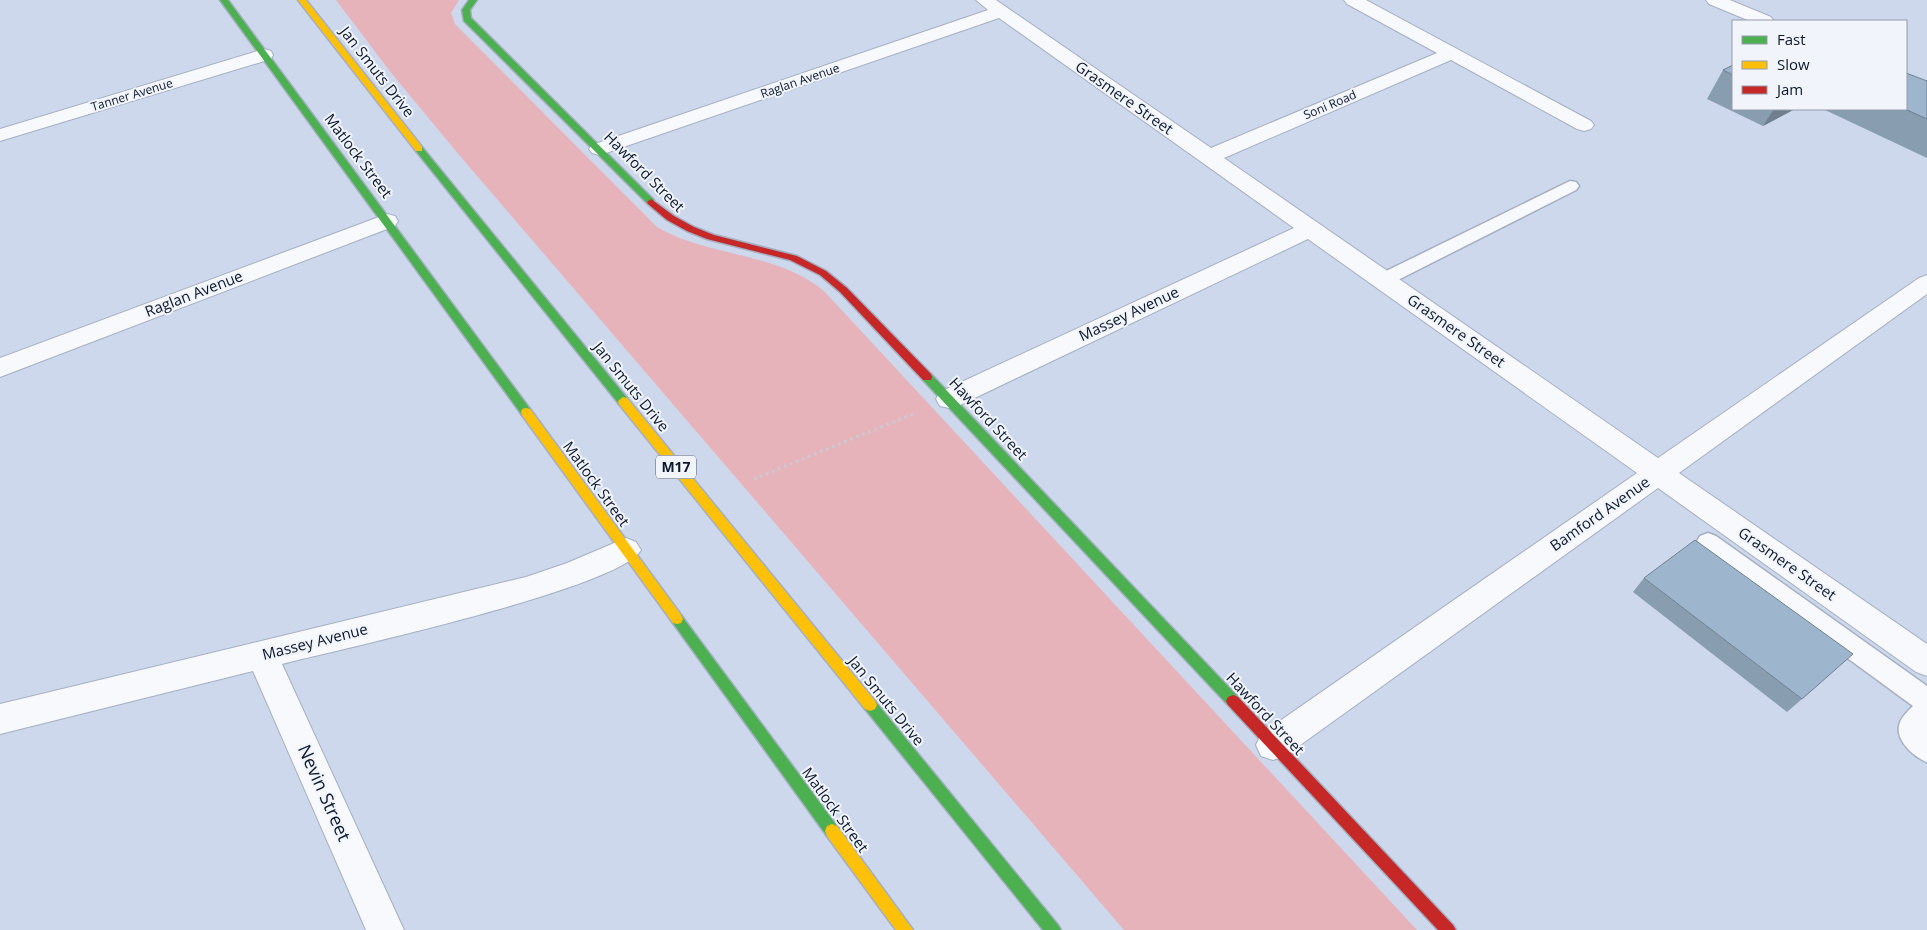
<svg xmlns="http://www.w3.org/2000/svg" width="1927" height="930" font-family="'Open Sans',sans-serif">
<rect width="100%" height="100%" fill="#cdd8ec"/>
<path fill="#e7b3bb" d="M336,0H459L451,13L455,24L657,227C711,258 775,251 824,291L1417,930H1124L460,156L392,74Z"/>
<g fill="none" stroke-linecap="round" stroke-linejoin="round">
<defs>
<g id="lane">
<path d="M1570,181L1576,182L1579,186L1576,190L1390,284L1383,286L1376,284L1373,280L1376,276Z"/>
<path d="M1708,533L1716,536L1927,686V762C1914,757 1896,741 1899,726C1900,718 1908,711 1913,706L1700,550L1696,543L1700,536Z"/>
</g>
<g id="street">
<path d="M976,0H996L1211,148L1437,53L1347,4L1344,0H1366L1591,121L1594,125L1591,129L1584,131L1577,129L1451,60L1224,158L1658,458L1919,278L1927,275V294L1679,473L1927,644V676L1916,672L1658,488L1285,756L1273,760L1261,756L1256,745L1261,734L1637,473L1308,239L958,406L949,408L940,406L936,399L940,392L1294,228L999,18L606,153L599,155L592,153L589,149L592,145L988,10Z"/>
<path d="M1706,0H1730L1771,17L1774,21H1750L1709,4Z"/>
<path d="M264,49L271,51L273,55L271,59L0,141V129Z"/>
<path d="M387,214L395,216L398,221L395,226L0,377V358Z"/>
<path d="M626,538L636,542L641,550C621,588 337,650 282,664L404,930H366L253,671L0,734V704L526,577L567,563Z"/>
</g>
<g id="fast">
<path d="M220,0H228L530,409L531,412L530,415H522Z"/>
<path d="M469,0H477L470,10L471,18L654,200V204H648L464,21L462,10Z"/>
<path d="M419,146L422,147L627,398L628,401L627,404H619L416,151L415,149Z"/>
<path d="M927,373L931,374L1238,697L1240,701L1238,705L1233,707L1228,705L923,380L922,377L923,374Z"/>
<path d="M677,614L681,615L837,826L839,831L837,836L832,838L827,836L673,623L671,619L673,615Z"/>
<path d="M870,699L875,701L1058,925L1061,930H1043L865,709L863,705L865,701Z"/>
</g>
<g id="slow">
<path d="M298,0H306L422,147V151H416Z"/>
<path d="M623,397L627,398L875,701L877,705L875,709L870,711L865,709L619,404L618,401Z"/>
<path d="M526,408L530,409L681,615L683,619L681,623L677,624L673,623L522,415L521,412L522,409Z"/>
<path d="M832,824L837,826L913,930H896L827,836L825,831L827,826Z"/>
</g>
<g id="jam">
<path d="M651,199L674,216L694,227L714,235L797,256L826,271L847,288L931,374L932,377L931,380H923L840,292L820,275L790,260L707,239L687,231L667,220L648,204L647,202Z"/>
<path d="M1233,695L1238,697L1453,925L1456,930H1438L1228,705L1226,701L1228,697Z"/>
</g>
</defs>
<use href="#lane" stroke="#a4afc2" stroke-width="3"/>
<use href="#street" stroke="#a4afc2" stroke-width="2"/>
<use href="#fast" stroke="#a4afc2" stroke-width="3"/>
<use href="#slow" stroke="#a4afc2" stroke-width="3"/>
<use href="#jam" stroke="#a4afc2" stroke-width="3"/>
<path stroke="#c8cbd2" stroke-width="3" stroke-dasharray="2.5 4" stroke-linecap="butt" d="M754,479L913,414"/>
<use href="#lane" fill="#f8f9fc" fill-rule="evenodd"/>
<use href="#street" fill="#f8f9fc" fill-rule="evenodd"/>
<use href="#fast" fill="#4caf50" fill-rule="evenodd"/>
<use href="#slow" fill="#ffc107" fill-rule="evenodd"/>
<use href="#jam" fill="#c62828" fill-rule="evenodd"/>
</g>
<g fill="#889db0">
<path d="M1733,65V109H1795L1763,126L1707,99L1723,70Z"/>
<path d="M1927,81V158L1823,109H1906Z"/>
<path d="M1644,578L1802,699L1787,712L1633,592Z"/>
</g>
<path fill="#6f7f90" d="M1774,109H1795L1763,126Z"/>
<g fill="#9eb6cd" stroke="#6f7f90">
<path d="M1733,65V75L1723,70Z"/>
<path d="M1906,73L1927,81V119L1905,109Z"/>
<path d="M1695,540L1853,654L1802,699L1644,578Z"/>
</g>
<g text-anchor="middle" stroke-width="4" stroke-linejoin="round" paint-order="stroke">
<g font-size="12" fill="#0b172d" stroke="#f1f5fb">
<text transform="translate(800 81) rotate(-19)" y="4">Raglan Avenue</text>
<text transform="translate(132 95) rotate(-17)" y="4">Tanner Avenue</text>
<text transform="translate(1330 105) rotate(-23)" y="4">Soni Road</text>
</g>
<rect fill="#f1f5fb" stroke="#505a6b" stroke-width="1" x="656" y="455.5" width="40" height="23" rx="4"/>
<g font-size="14" font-weight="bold" fill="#0b172d">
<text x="676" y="472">M17</text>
</g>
<g font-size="15" fill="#0b172d" stroke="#f1f5fb">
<text transform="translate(377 72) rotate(52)" y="5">Jan Smuts Drive</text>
<text transform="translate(1124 98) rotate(35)" y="5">Grasmere Street</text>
<text transform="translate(358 156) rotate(53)" y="5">Matlock Street</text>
<text transform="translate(644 172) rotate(45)" y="5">Hawford Street</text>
<text transform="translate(194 294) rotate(-21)" y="5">Raglan Avenue</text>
<text transform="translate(1129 314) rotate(-25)" y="5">Massey Avenue</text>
<text transform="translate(1456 331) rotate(35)" y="5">Grasmere Street</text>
<text transform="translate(631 387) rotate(51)" y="5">Jan Smuts Drive</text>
<text transform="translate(988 419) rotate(47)" y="5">Hawford Street</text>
<text transform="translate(596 484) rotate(54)" y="5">Matlock Street</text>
<text transform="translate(1600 514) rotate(-35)" y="5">Bamford Avenue</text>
<text transform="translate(1787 564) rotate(35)" y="5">Grasmere Street</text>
<text transform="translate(315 642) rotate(-14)" y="5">Massey Avenue</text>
<text transform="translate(886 701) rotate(51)" y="5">Jan Smuts Drive</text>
<text transform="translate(1265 714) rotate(47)" y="5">Hawford Street</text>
<text transform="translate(835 810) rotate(54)" y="5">Matlock Street</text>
</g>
<g font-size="18" fill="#0b172d" stroke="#f1f5fb">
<text transform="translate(324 793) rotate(66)" y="6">Nevin Street</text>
</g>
</g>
<rect x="1732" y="20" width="175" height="90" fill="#f1f5fb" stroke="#959ca9"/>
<rect x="1742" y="36" width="25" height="8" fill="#4caf50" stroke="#959ca9"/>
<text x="1777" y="45" font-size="15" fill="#0b172d">Fast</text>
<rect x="1742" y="61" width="25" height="8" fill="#ffc107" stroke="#959ca9"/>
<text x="1777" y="70" font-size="15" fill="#0b172d">Slow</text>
<rect x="1742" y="86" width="25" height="8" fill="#c62828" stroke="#959ca9"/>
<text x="1777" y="95" font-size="15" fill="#0b172d">Jam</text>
</svg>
